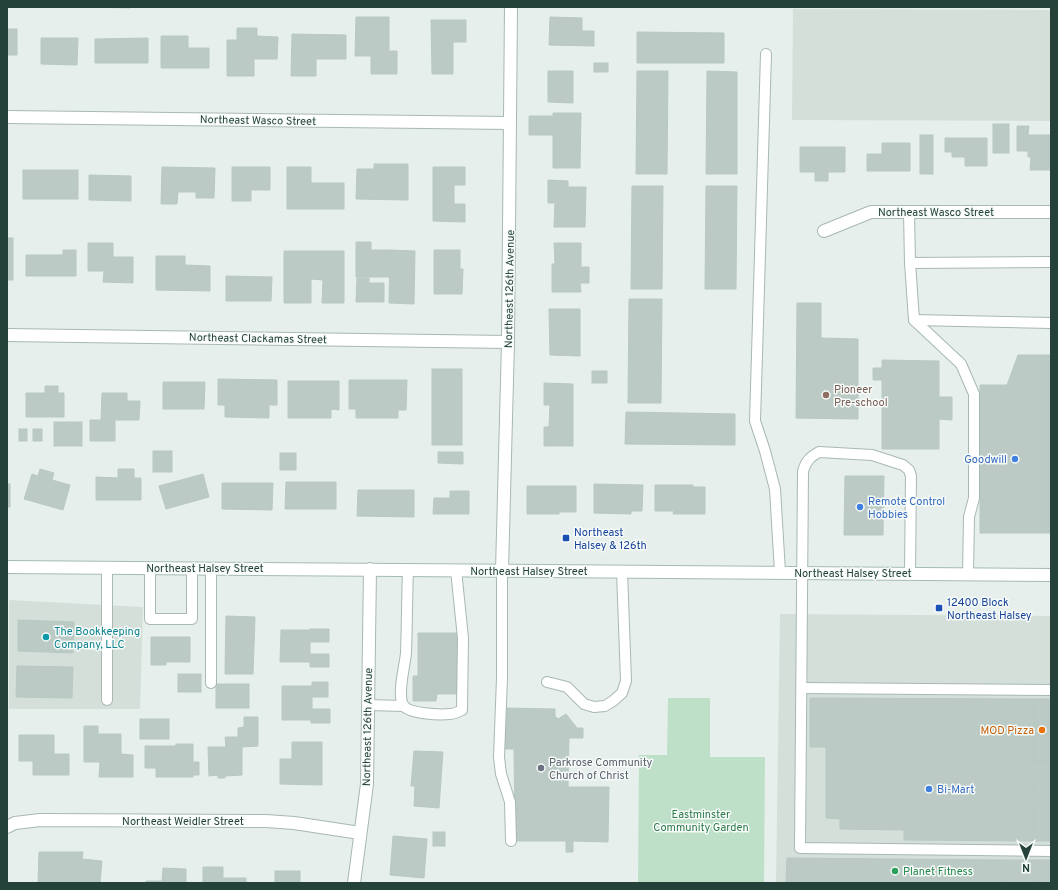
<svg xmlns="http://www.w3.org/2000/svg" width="1058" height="890" font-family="Overpass,sans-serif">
<rect width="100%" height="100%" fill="#e6efeb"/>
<g fill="#d4dfda">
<path d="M793,9L1051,10V121L792,120Z"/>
<path d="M9,600L143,607L140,709H9Z"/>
<path d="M780,614L1051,616V883H776Z"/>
</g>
<path fill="#bfe0c8" d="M668,698H710V757H765L764,883H638L639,755H667Z"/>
<g fill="#bbcac4" stroke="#b8c9c2">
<path d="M90,7H130V8Z"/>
<path d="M356,17H389V51H397V74H371V56H355Z"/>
<path d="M550,17L582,18V31H594V46L549,45Z"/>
<path d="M431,20H466V42H453V74H432Z"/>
<path d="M237,28H257V36L278,37L277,59H254V76H227V40H237Z"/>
<rect x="7" y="29" width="10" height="26"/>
<path d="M637,32L724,33V63H637Z"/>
<path d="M292,34L346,35V59H316V76H291Z"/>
<path d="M161,36H188V48H209V68H161Z"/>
<path d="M41,38H78L77,65L41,64Z"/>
<path d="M148,38V63H95V39Z"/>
<rect x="594" y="63" width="14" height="9"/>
<path d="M548,71H573V103L548,102Z"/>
<path d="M637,71H668L667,174H636Z"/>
<path d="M707,71L737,72V174H706Z"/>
<path d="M553,113H581L580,168H553V135H529V116H553Z"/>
<rect x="993" y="124" width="16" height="29"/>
<path d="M1017,126H1029L1028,135H1051V170H1030L1031,157H1028V151H1017Z"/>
<rect x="920" y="135" width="13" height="39"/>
<path d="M945,138H987V166H965V157H952V152H945Z"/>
<path d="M882,143H910V171H867V154H882Z"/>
<path d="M800,147H845V172H828V181H815V172H800Z"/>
<path d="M374,164H408V200L356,199L357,169H374Z"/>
<path d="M162,167L215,168L214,198H196V192H178L177,204H161Z"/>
<path d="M232,167H270V190H251V201H232Z"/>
<path d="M287,167H311V183H344V209H287Z"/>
<path d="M433,167H465V185H454V204H465V222L433,221Z"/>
<rect x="23" y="170" width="55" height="29"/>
<path d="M89,175L131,176V201L89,200Z"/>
<path d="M548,180L568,181V187H586L585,227H554L555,203H548Z"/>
<path d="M632,186H663L662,289H631Z"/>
<path d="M706,186H737L736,289H705Z"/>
<rect x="7" y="238" width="6" height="42"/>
<path d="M356,242H371V250H390V277H356Z"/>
<path d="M88,243H113V257H133V283L103,282L104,271H88Z"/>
<path d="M554,243H581V267H589V283H580L581,292H552V264H555Z"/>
<path d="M63,250H76V276H26V255H63Z"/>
<path d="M390,250L415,251L414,304L389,303Z"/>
<path d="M434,250H460V269H463L462,294H434Z"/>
<path d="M284,251H344V303H322L323,280L311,279V303H284Z"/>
<path d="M156,256H185V265L210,266V291L156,290Z"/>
<path d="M226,276L272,277L271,301H226Z"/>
<path d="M357,278H369V283H384V302H356Z"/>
<path d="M629,299H662L661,403H628Z"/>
<path d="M797,303H821V338L858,339V419L796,418Z"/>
<path d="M549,309H580V356L550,355Z"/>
<path d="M1018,355H1051V533H980V385H1007Z"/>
<path d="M882,360L939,361V397H952V420L939,419V449H882V380H873V368H882Z"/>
<rect x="432" y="369" width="30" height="76"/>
<rect x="592" y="371" width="15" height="12"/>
<path d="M218,379L277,380V405H269V418L225,417V405H218Z"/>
<path d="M349,380H407L406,410H398V418H356V409H349Z"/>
<path d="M288,381H339V410L331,409V418H288Z"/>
<path d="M163,382H205L204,409H163Z"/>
<path d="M544,383L573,384V446H544V427H549L550,405H544Z"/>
<path d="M45,386H58V393H64V417H26V393H45Z"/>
<path d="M102,393H127V401H140L139,420H115V441H90V420H101Z"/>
<path d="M626,412L735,414V445L625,444Z"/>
<rect x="54" y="422" width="28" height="24"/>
<rect x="19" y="429" width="8" height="12"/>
<rect x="33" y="429" width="9" height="12"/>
<rect x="153" y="451" width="19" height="21"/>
<path d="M438,452H463V464L438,463Z"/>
<rect x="280" y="453" width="16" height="17"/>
<path d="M40,469L54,473L52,480L70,485L63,510L24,499L32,474L38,476Z"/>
<path d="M118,469H134V478H141V500H96V477L118,478Z"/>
<path d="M203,474L209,497L166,509L159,486Z"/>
<path d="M845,476H884L883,535H844Z"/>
<path d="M286,482H336V509H285Z"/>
<path d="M222,483H273L272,510L222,509Z"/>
<rect x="7" y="484" width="3" height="23"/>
<path d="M594,484L643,485L642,511H631V514L594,513Z"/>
<path d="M655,485H693V487H705V514H673L674,511H655Z"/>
<path d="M527,486H576V512H559V514H527Z"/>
<path d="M358,490H414V517L357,516Z"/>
<path d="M450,491H469V514H433L434,498H450Z"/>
<path d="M226,616L255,617L253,674H225Z"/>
<path d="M18,620L74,622L73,653L18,651Z"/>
<path d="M310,629H329V642H310V654H329V667H310V662H280L281,630H310Z"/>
<path d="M418,633H459L458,694H437L436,701H413V676H418Z"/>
<path d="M151,637H190V662H166V665H151Z"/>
<path d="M17,666L73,667L72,698L16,697Z"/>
<rect x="178" y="674" width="23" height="18"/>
<path d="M312,682H328V697H312V709H330V723H311V720H282V686H312Z"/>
<rect x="216" y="684" width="33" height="24"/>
<path d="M810,698L1034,699L1033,841L904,840V830L840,829V819L826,818V747H810Z"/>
<path d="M1034,699H1051V761H1033Z"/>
<path d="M504,708L555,709V716L558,719L566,714L577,728H583V738H569L568,787H609L608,842L573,841V852H566V841H515L514,749H504Z"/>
<path d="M244,717H258V746L242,747V775L225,776V778H218V775L209,776L208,747H226L225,737H238V728L244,727Z"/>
<rect x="140" y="719" width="29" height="20"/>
<path d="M84,726H98V734H121V754L133,755V777H99L100,762H84Z"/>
<path d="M19,735H54V754H69V775H33V761H19Z"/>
<path d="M292,742H322V785L280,784V759H292Z"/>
<path d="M176,744H193V762H199V775H193V777H156V768H145V746H176Z"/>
<path d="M414,751L443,752L439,808L414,806L415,786H411Z"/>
<rect x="1033" y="761" width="18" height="80"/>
<rect x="433" y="832" width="12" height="14"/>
<path d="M393,836L427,839L424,878L390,875Z"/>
<path d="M39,852H83L82,859L102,861L100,883H38Z"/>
<path d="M787,858L1003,860V883H786Z"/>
<rect x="1003" y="860" width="32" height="23"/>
<rect x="1035" y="860" width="16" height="23"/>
<path d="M203,867H223V878H246V883H203Z"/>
<path d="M163,868L186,869V883H146V881H162Z"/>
<rect x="275" y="871" width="25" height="12"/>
</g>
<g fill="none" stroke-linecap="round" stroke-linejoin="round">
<defs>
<g id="lane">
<path d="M766,54L755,421L765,451L775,489L780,572"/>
<path d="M909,212L910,263L914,320L961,364L974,394V498L969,517L968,574"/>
<path d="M910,263L1051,262"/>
<path d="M914,320L1051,323"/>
<path d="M107,567V700"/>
<path d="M150,568V619H192V568"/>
<path d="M211,568V683"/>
<path d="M408,570C407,597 407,625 406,653C405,666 397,693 403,705C408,714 440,715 450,714C454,714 458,712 462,710V709L463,638L456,570"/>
<path d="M502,571V678L499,757L501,774L510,802L511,841"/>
<path d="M910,573L911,476L909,470L903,465L872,455L819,452C810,457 806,461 803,471L800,848L1051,851"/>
<path d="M547,682L567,687L584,704L594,707L605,706L613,701L622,693L626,681L622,571"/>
<path d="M802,688L1051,690"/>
<path d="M368,705L404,706"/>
</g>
<g id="street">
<path d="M7,117L510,123"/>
<path d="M824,231L871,212H1051"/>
<path d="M7,335L508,342"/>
<path d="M502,571L508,342L511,7"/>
<path d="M7,827L15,823L40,820L266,821L294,823L360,833"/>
<path d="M354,883L367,784L370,569"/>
</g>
<path id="secondary" d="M7,567L1051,575"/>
</defs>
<use href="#lane" stroke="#a8b8b2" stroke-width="12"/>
<use href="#street" stroke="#a8b8b2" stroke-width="14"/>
<use href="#secondary" stroke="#a4bbb3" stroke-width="14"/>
<use href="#lane" stroke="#fff" stroke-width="10"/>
<use href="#street" stroke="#fff" stroke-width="12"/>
<use href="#secondary" stroke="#fff" stroke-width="12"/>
</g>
<circle fill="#8d6e63" stroke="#f7fbf9" stroke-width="1.5" cx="826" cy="395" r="4"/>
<g fill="#3f7fe0" stroke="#f7fbf9" stroke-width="1.5">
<circle cx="1015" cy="459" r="4"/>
<circle cx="860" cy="507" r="4"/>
<circle cx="929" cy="789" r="4"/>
</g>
<g fill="#1a4fb4" stroke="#f7fbf9" stroke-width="1.5">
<rect x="562" y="534" width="8" height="8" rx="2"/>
<rect x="935" y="604" width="8" height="8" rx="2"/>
</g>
<circle fill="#0f9aa8" stroke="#f7fbf9" stroke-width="1.5" cx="46" cy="637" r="4"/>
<circle fill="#e8710a" stroke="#f7fbf9" stroke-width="1.5" cx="1042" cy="730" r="4"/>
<circle fill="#6b7280" stroke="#f7fbf9" stroke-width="1.5" cx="541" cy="768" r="4"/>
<circle fill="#2e9e5b" stroke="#f7fbf9" stroke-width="1.5" cx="895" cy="871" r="4"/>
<g text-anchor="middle" stroke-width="3" stroke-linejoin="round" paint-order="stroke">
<g font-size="11" fill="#24423a" stroke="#f7fbf9">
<text transform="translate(258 120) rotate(1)" y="4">Northeast Wasco Street</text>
<text x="936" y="216">Northeast Wasco Street</text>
<text transform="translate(509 289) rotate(-89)" y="4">Northeast 126th Avenue</text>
<text transform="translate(258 338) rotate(1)" y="4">Northeast Clackamas Street</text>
<text x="205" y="572">Northeast Halsey Street</text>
<text x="529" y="575">Northeast Halsey Street</text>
<text x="853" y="577">Northeast Halsey Street</text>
<text transform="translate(367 727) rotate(-89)" y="4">Northeast 126th Avenue</text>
<text x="183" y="825">Northeast Weidler Street</text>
</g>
<g font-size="11" fill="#785e54" stroke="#f7fbf9" text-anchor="start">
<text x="834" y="393">Pioneer<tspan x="834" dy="13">Pre-school</tspan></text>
</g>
<g font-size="11" fill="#366cbe" stroke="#f7fbf9" text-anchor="start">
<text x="1007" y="463" text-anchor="end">Goodwill</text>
<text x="868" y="505">Remote Control<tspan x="868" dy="13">Hobbies</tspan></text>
<text x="937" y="793">Bi-Mart</text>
</g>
<g font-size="11" fill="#164399" stroke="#f7fbf9" text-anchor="start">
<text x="574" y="536">Northeast<tspan x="574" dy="13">Halsey &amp; 126th</tspan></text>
<text x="947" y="606">12400 Block<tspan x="947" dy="13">Northeast Halsey</tspan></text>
</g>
<g font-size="11" fill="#0d838f" stroke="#f7fbf9" text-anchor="start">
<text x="54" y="635">The Bookkeeping<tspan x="54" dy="13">Company, LLC</tspan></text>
</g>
<g font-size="11" fill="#c56008" stroke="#f7fbf9" text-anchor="end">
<text x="1034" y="734">MOD Pizza</text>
</g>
<g font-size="11" fill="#5b616d" stroke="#f7fbf9" text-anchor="start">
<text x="549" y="766">Parkrose Community<tspan x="549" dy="13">Church of Christ</tspan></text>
</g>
<g font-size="11" fill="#2d7a4b" stroke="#f7fbf9">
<text x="701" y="818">Eastminster<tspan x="701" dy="13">Community Garden</tspan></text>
</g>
<g font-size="11" fill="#27864d" stroke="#f7fbf9" text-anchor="start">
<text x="903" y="875">Planet Fitness</text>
</g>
</g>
<rect width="1058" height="890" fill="none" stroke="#24423a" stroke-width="16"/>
<g transform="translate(1026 858) rotate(180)" stroke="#f7fbf9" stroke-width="3" paint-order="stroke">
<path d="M0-3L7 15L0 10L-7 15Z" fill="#24423a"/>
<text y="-6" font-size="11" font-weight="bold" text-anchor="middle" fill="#24423a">N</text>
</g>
</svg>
